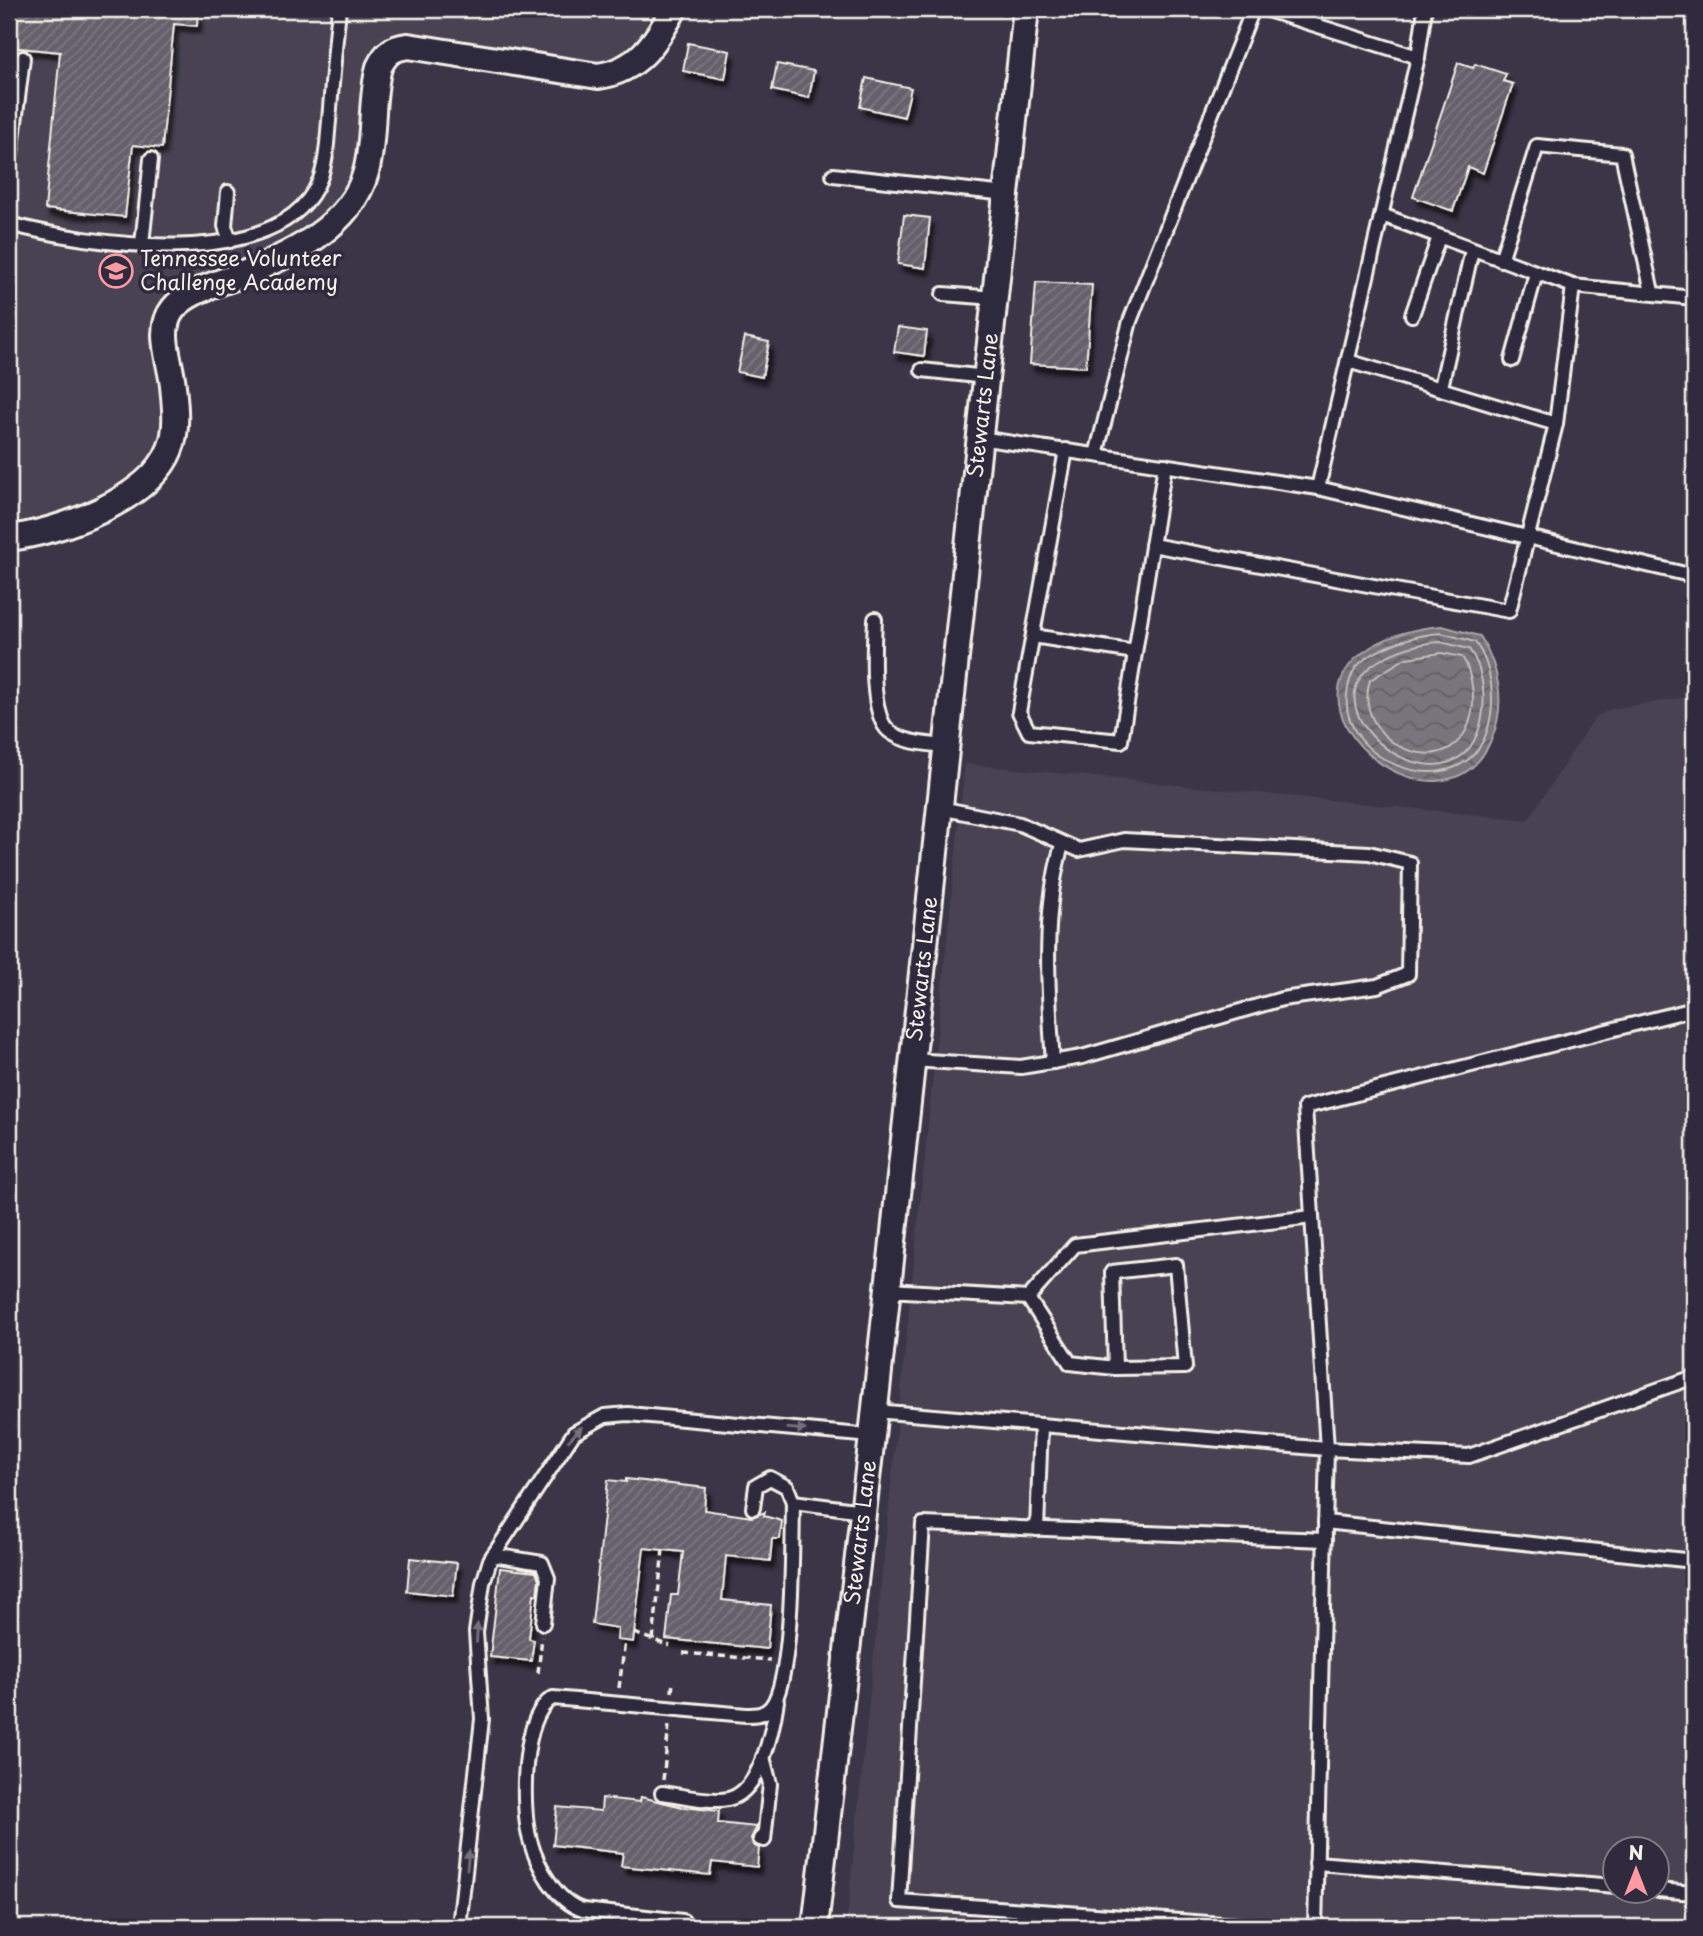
<svg xmlns="http://www.w3.org/2000/svg" width="1703" height="1936" font-family="'Playpen Sans',sans-serif">
<defs>
<pattern id="water-waves" width="16" height="10" patternUnits="userSpaceOnUse" patternTransform="scale(1.75)"><rect width="16" height="10" fill="#78747b"/><path d="M0 5q4-4 8 0t8 0" fill="none" stroke="#636063"/></pattern>
<pattern id="building-hatch" width="6" height="6" patternUnits="userSpaceOnUse" patternTransform="scale(1.75)"><rect width="6" height="6" fill="#65616c"/><path d="M-1 1l2-2M0 6l6-6M5 7l2-2" fill="none" stroke="#7c7881"/></pattern>
<filter id="shadow"><feDropShadow dx="4" dy="7" stdDeviation="2" flood-color="#0009"/></filter>
</defs>
<rect width="100%" height="100%" fill="#3b3647"/>
<filter id="ink" filterUnits="userSpaceOnUse"><feTurbulence type="fractalNoise" baseFrequency=".0143" numOctaves="2"/><feDisplacementMap in="SourceGraphic" scale="14" xChannelSelector="R" yChannelSelector="G"/><feConvolveMatrix kernelMatrix="1 2 1 2 8 2 1 2 1" color-interpolation-filters="sRGB"/></filter>
<g filter="url(#ink)">
<g fill="#484352" fill-rule="evenodd">
<path d="M9,9H649L645,39L619,68L409,43L366,73L355,175L329,219L260,260L185,283L172,289L163,299L156,320L165,412L157,449L149,462L121,484L83,503L47,516L9,522Z"/>
<path d="M1694,696V1927H846L965,764L1528,820L1595,717L1612,709ZM1616,1848H1658V1890H1616Z"/>
</g>
<path fill="url(#water-waves)" stroke="#aaa6a7" stroke-width="2" d="M1442,626L1480,636C1499,666 1506,705 1492,738C1445,852 1266,710 1371,647C1393,634 1416,628 1442,626Z"/>
<g fill="none" stroke-linecap="round" stroke-linejoin="round">
<g stroke="#c2bfbc" stroke-width="2">
<path d="M1441,633L1475,642C1492,665 1496,700 1488,728C1465,811 1332,764 1348,688C1351,672 1357,663 1371,655C1393,642 1415,635 1441,633Z"/>
<path d="M1441,642L1469,649C1484,669 1487,702 1480,726C1451,825 1294,710 1380,660C1399,649 1419,643 1441,642Z"/>
<path d="M1441,653L1462,657C1470,668 1474,691 1473,704C1465,793 1349,748 1370,680L1406,658Z"/>
</g>
</g>
<g fill="url(#building-hatch)" stroke="#f4f1e8" stroke-width="2" filter="url(#shadow)">
<path d="M12,9H198L197,26L174,24L162,148L133,145L125,217L45,209L60,52L9,47Z"/>
<path d="M688,43L730,51L725,79L683,71Z"/>
<path d="M1458,63L1473,68L1475,64L1506,74L1503,81L1513,84L1483,173L1468,167L1453,211L1413,197Z"/>
<path d="M777,64L814,71L809,98L772,90Z"/>
<path d="M866,78L911,88L904,117L860,107Z"/>
<path d="M904,215L930,218L925,268L898,264Z"/>
<path d="M1036,282L1092,285L1086,367L1030,364Z"/>
<path d="M898,327L927,331L924,356L894,352Z"/>
<path d="M745,337L769,342L762,377L737,372Z"/>
<path d="M626,1479L706,1488L704,1510L752,1517L765,1512L764,1516L782,1521L780,1539H772L770,1561L726,1556L722,1600L771,1605L767,1649L666,1639L671,1595H678L683,1552L644,1548L633,1642L617,1640L618,1628L592,1624L608,1480L626,1482Z"/>
<path d="M410,1558L457,1563L453,1596L407,1591Z"/>
<path d="M500,1568L536,1572L539,1579L537,1595L534,1594L529,1639L534,1640L531,1661L490,1657Z"/>
<path d="M641,1797L683,1807L719,1811L718,1823L757,1827L751,1838L753,1845L759,1848L757,1867L712,1862L710,1875L621,1866L623,1853L553,1845L557,1807L601,1811L602,1798L640,1802Z"/>
</g>
<g fill="none" stroke-linecap="round" stroke-linejoin="round">
<defs>
<g id="lane">
<path d="M1264,9L1418,57"/>
<path d="M9,171L23,58"/>
<path d="M833,175L1006,194"/>
<path d="M228,192L225,226L230,241"/>
<path d="M1382,215L1573,286L1694,298"/>
<path d="M9,224C86,244 282,276 320,179C327,161 327,140 329,121C332,83 335,46 339,9"/>
<path d="M142,244L151,159"/>
<path d="M1501,260L1537,146L1622,154L1652,292"/>
<path d="M943,294L995,298"/>
<path d="M1412,315L1439,237"/>
<path d="M1512,360L1536,273"/>
<path d="M922,370L986,377"/>
<path d="M1441,387L1472,250"/>
<path d="M1556,424L1573,286"/>
<path d="M979,438L1318,488L1418,57L1425,9"/>
<path d="M1066,450L1019,712L1029,732L1121,741L1165,465"/>
<path d="M1096,455L1130,321L1253,9"/>
<path d="M1318,488L1694,576"/>
<path d="M1152,545L1509,611L1556,424L1348,361"/>
<path d="M875,619C874,643 869,715 889,731C904,743 927,744 946,746"/>
<path d="M1033,636L1135,652"/>
<path d="M912,1060L1021,1067L1082,1057L1282,999L1377,986L1408,974L1410,863L1369,853L1124,840L1079,850L1020,824L940,808"/>
<path d="M1053,1062C1048,991 1042,913 1062,845"/>
<path d="M888,1290L1028,1298L1075,1245L1312,1217"/>
<path d="M1028,1298L1070,1363L1115,1368L1112,1272L1176,1265L1185,1367L1115,1368"/>
<path d="M875,1411L1327,1449L1469,1456L1694,1377"/>
<path d="M793,1502L863,1511"/>
<path d="M1325,1522L1694,1561"/>
<path d="M1037,1529L1041,1425"/>
<path d="M493,1555L542,1563L548,1578L543,1623"/>
<path d="M662,1793C679,1795 712,1803 728,1799C761,1792 773,1728 777,1701"/>
<path d="M760,1839L764,1840L770,1784L763,1757"/>
<path d="M1316,1863L1616,1886"/>
<path d="M1658,1890L1694,1893"/>
<path d="M683,1921L583,1910C556,1902 537,1866 530,1840C521,1809 521,1714 553,1698L746,1715C756,1715 764,1715 771,1707C794,1678 792,1543 793,1502L787,1487L770,1478L756,1486L753,1508"/>
<path d="M459,1927L482,1719L476,1632L483,1583L490,1560L574,1433L605,1416L628,1414L872,1436"/>
<path d="M1265,1927L899,1901L923,1524L1325,1540"/>
<path d="M1315,1927L1327,1449L1305,1107L1694,1009"/>
</g>
<g id="street">
<path d="M9,538C59,532 150,500 170,449C178,430 175,406 173,386C171,362 156,330 173,309C188,290 221,283 243,274C291,255 351,226 366,172C375,139 370,101 379,67C386,53 392,48 408,46L598,76C638,71 656,42 674,9"/>
<path id="s1" d="M815,1927L872,1436L1026,9"/>
</g>
</defs>
<use href="#lane" stroke="#f4f1e8" stroke-width="18"/>
<use href="#street" stroke="#f4f1e8" stroke-width="30"/>
<g stroke="#f4f1e8" stroke-width="3.5" stroke-dasharray="7 5" stroke-linecap="butt">
<path d="M634,1633L670,1646"/>
<path d="M653,1640L663,1550"/>
<path d="M683,1653L770,1660"/>
<path d="M538,1673L542,1637"/>
<path d="M619,1688L625,1641"/>
<path d="M672,1692L673,1682"/>
<path d="M663,1780L669,1725"/>
</g>
<use href="#lane" stroke="#2f2a3d" stroke-width="12"/>
<use href="#street" stroke="#2f2a3d" stroke-width="24"/>
</g>
<defs><path id="oneway-solid" d="M-6-.8H1V-3.2L6.5 0L1 3.2V.8H-6Z" transform="scale(1.75)"/></defs>
<g fill="#747079">
<use href="#oneway-solid" transform="translate(796 1429) rotate(5)"/>
<use href="#oneway-solid" transform="translate(575 1434) rotate(-46)"/>
<use href="#oneway-solid" transform="translate(477 1633) rotate(-87)"/>
<use href="#oneway-solid" transform="translate(468 1860) rotate(-84)"/>
</g>
</g>
<defs>
<symbol id="school-ring" viewBox="-11 -11 22 22"><circle r="9.5" fill="#2f2a3d" stroke="#ff9aa2" stroke-width="1.5"/><path d="M0-5L7-2L0 1L-7-2ZM-4 1L0 2.5L4 1V4Q0 6-4 4Z" fill="#ff9aa2"/></symbol>
</defs>
<g fill-rule="evenodd">
<use href="#school-ring" x="97" y="252" width="38" height="38"/>
</g>
<g text-anchor="middle" stroke-width="7" stroke-linejoin="round" paint-order="stroke">
<g font-size="21" fill="#f4f1e8" stroke="#2f2a3d" text-anchor="start">
<text x="140" y="266">Tennessee Volunteer<tspan x="140" dy="24">Challenge Academy</tspan></text>
</g>
<g font-size="21" fill="#f4f1e8" stroke="#2f2a3d">
<text dy="7" stroke="none"><textPath href="#s1" startOffset="1531">Stewarts Lane</textPath></text>
<text dy="7" stroke="none"><textPath href="#s1" startOffset="964">Stewarts Lane</textPath></text>
<text dy="7" stroke="none"><textPath href="#s1" startOffset="397">Stewarts Lane</textPath></text>
</g>
</g>
<rect width="1703" height="1936" fill="none" stroke="#2f2a3d" stroke-width="35"/>
<rect x="18" y="18" width="1668" height="1901" fill="none" stroke="#f4f1e8" stroke-width="2.5" filter="url(#ink)"/>
<g transform="translate(1636 1870)"><circle r="33" fill="#2f2a3d" stroke="#7e7a81" stroke-width="2"/>
<path d="M0-5L12 26L0 18L-12 26Z" fill="#ff9aa2"/>
<text y="-10" font-size="19" font-weight="bold" text-anchor="middle" fill="#f4f1e8">N</text>
</g>
</svg>
